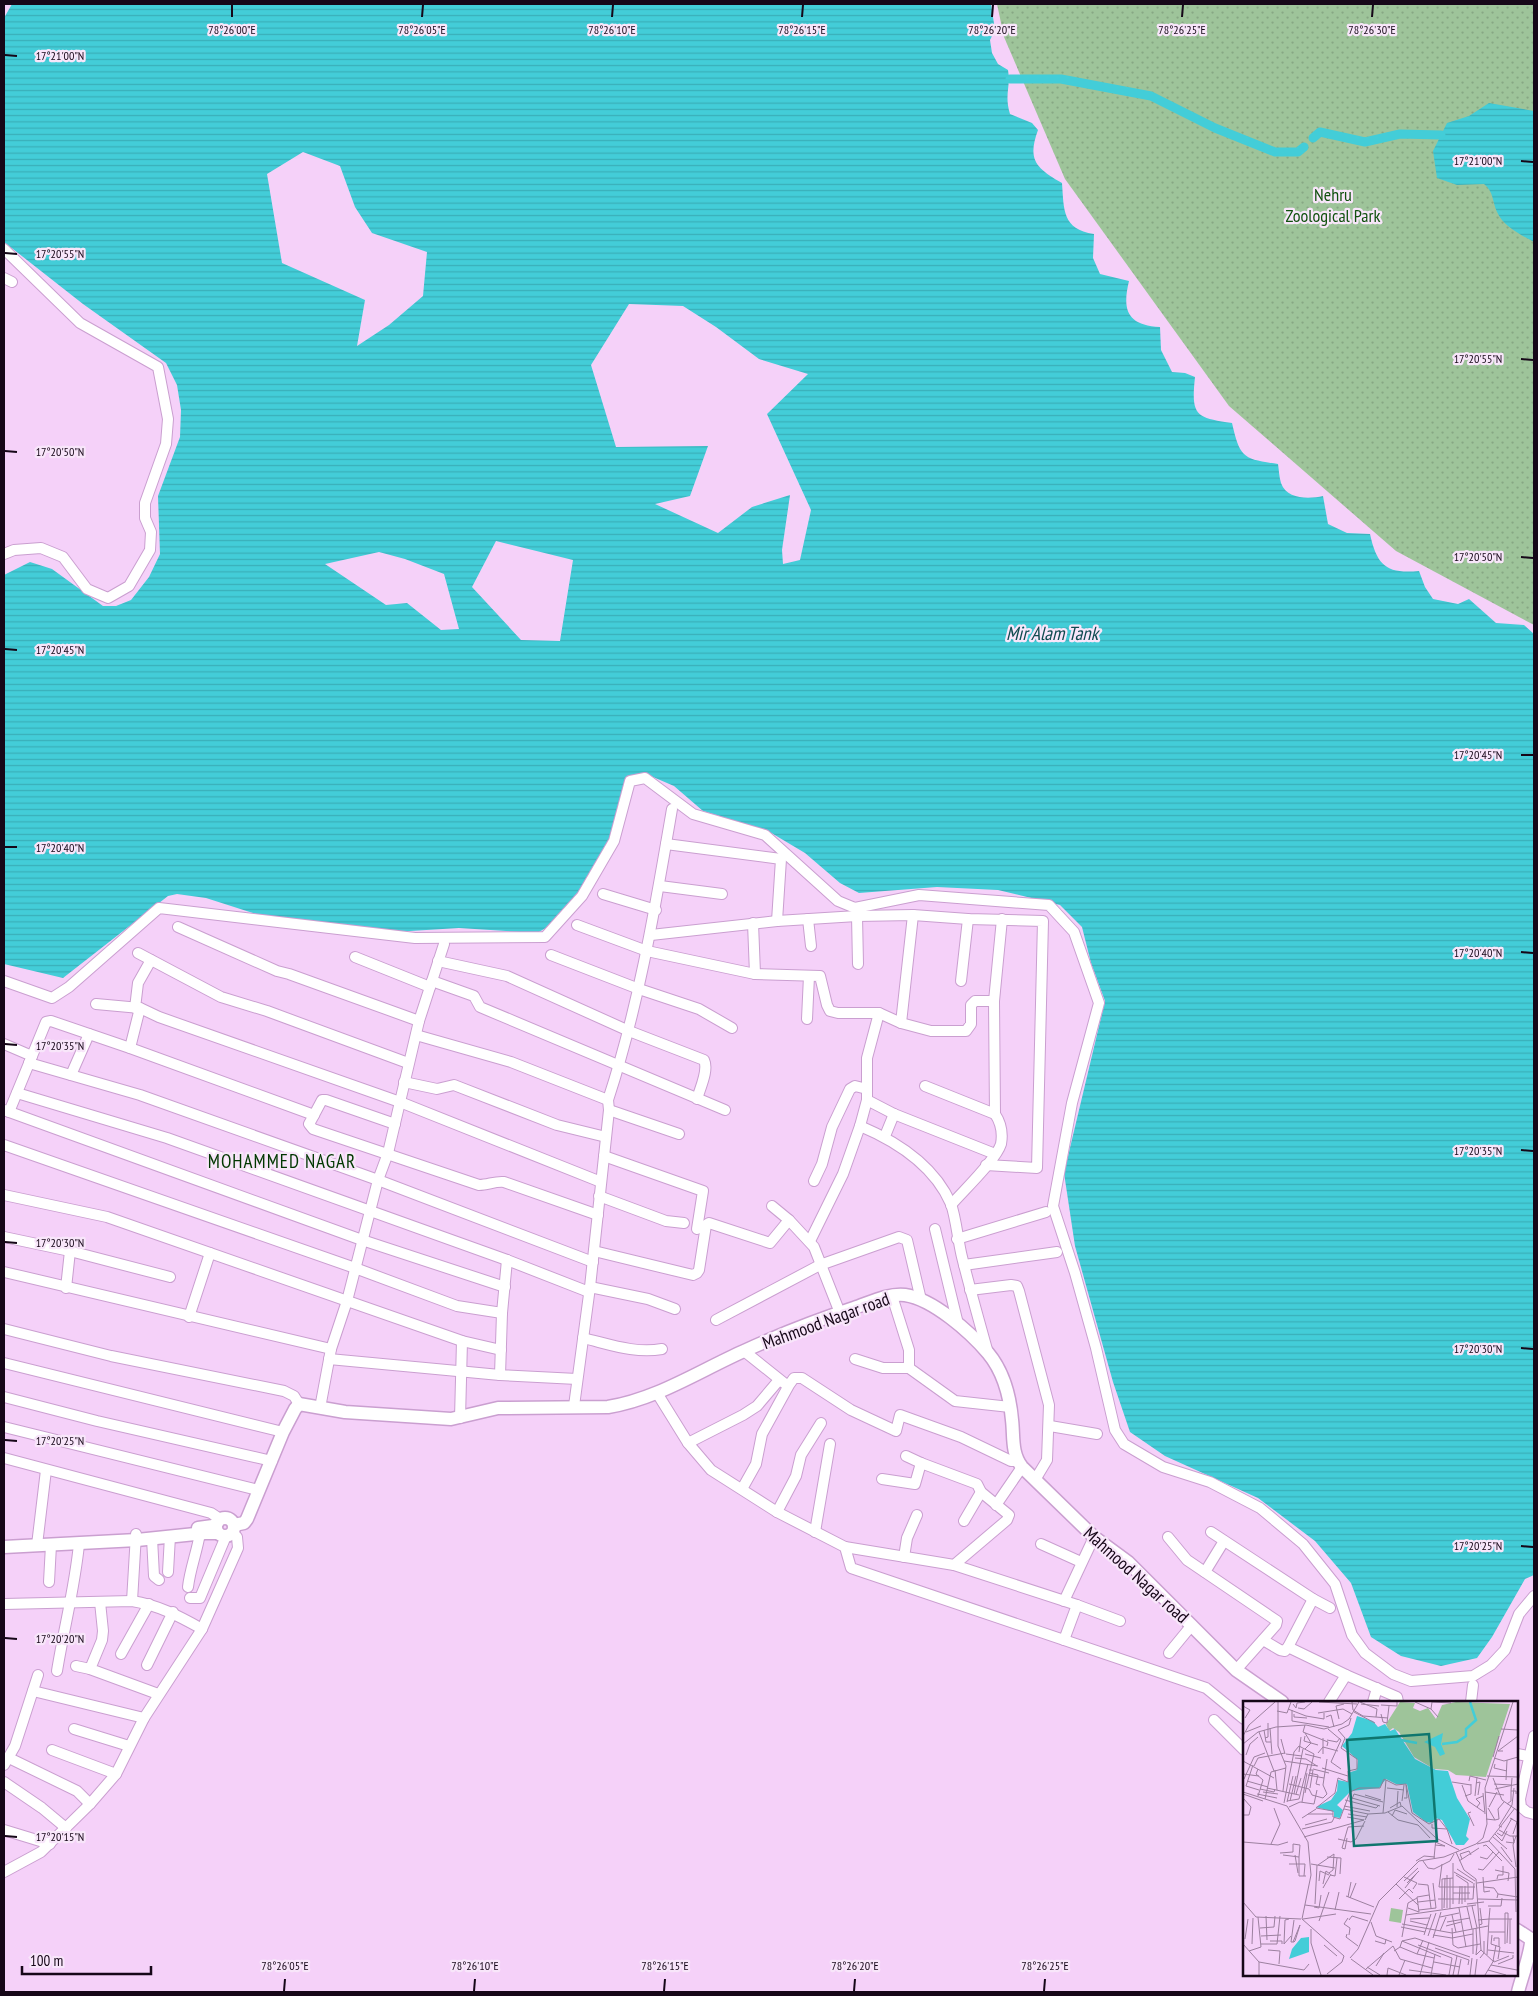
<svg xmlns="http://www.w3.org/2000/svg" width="1538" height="1996" font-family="'PT Sans Narrow',sans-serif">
<defs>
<pattern id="green-dots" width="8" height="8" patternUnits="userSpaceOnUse" patternTransform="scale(1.25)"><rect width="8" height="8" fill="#9ec49a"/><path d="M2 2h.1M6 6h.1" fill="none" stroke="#87a784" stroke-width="1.8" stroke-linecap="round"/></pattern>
<pattern id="water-rules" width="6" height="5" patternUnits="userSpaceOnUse" patternTransform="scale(1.25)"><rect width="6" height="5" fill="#43cdd8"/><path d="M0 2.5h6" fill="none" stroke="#3aafb9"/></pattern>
</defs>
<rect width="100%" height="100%" fill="#f5d1f9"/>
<path fill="url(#green-dots)" d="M997,4H1534V625L1396,551L1229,406L1065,179L1004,37Z"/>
<g fill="url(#water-rules)" fill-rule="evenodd">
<path d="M12,4H991L995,30L990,40L992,53L998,64L1008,70C1011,87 1004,94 1010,114L1032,123L1038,130C1027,160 1036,168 1062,183C1064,210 1062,229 1094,234L1093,258L1100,274L1129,281C1122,310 1127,325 1160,327L1161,350L1172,372L1185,373L1195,377C1191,415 1195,418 1232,423C1240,458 1243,459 1278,464C1279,470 1279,477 1281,483C1287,500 1310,499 1323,496L1328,524L1347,533L1370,534C1377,566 1387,574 1419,571L1425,587L1433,599L1458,604L1469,599L1496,623L1524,625L1534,634V1575L1525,1579L1492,1637L1477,1658L1441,1666L1401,1656L1371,1637L1351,1583L1315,1541L1258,1498L1165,1456L1130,1432L1113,1382L1075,1246L1064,1173L1105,1001L1091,963L1082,927L1060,905L998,890L937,887L859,893L840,883L805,853L768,831L703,811L674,786L646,774L628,777L611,835L593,879L553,924L537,933L459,928L394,932L272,919L206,898L177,894L168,896L63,978L4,964V575L30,562L52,569L103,606H116L131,600L149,577L160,554L158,496L180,437L181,410L177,385L166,363L83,304L4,242V18ZM303,152L340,166L355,207L372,233L427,252L423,296L389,325L357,346L365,300L282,263L267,174ZM629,304L683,306L716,327L759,359L808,374L767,414L811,510L800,560L783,564L782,550L790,495L752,507L718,533L655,504L690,496L708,446L616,447L591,365ZM496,541L573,560L560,641L521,640L472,587ZM379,552L405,559L444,574L459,629L441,630L407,603L386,605L325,564Z"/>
<path d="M1489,103L1534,111V242C1521,235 1503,226 1497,212C1492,201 1494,192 1484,184L1457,185L1437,178L1433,151L1447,123L1469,116Z"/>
</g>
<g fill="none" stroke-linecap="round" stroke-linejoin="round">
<g stroke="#43cdd8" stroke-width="9">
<path d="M1010,79H1061L1151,96L1215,128L1275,152H1298L1304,147"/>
<path d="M1313,138L1320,132L1365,142L1400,134L1441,135"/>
</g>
<defs>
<g id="minor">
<path d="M4,249L80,323L158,367L168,419L166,444L145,503V518L151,532L150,550L129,586L108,598L87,589L63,557L41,548L14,550L4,554"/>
<path d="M4,278L12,282"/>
<path d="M666,844L781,859L777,921"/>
<path d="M660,886L722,894"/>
<path d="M603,894L656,910"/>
<path d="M857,916L858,964"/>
<path d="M808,919L811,946"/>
<path d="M753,923L755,974"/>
<path d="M577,925L647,951L755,974L820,976L827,1005L830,1011L838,1013H879L901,1023L931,1031H966L971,1024V1005L975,1001H994"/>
<path d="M178,927L277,971L289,974L419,1021"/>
<path d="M651,935L777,921L857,916L913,915L968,919L1043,921L1037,1168L986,1165"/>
<path d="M138,953L221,997L267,1011L408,1063"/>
<path d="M551,955L639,989L699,1009L732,1028"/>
<path d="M355,957L430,987"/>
<path d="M438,961L507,976L629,1031L704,1060C709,1070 700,1088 697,1099"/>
<path d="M4,981L52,998L69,987L159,908L415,938L545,937L582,896L614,841L630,781L645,778L693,814L765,835L838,901L855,908L919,895L1049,905L1074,932L1099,1003L1072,1103L1053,1206L1075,1273L1096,1348L1115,1430L1124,1444L1163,1467L1210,1482L1260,1508L1303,1544L1335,1584L1352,1635L1365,1653L1393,1674L1411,1681L1473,1676L1491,1665L1505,1650L1519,1614L1534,1596"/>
<path d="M432,981L474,996L480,1007L725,1110"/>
<path d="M961,981L968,919"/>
<path d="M96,1004L140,1008L159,1017L400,1102L601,1182"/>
<path d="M135,1008L138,983L151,960"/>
<path d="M807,1019L809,976"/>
<path d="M901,1023L913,915"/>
<path d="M416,1035L511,1062L608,1100"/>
<path d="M4,1044L32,1056"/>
<path d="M130,1048L140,1008"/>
<path d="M29,1063L140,1095L378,1180L593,1262"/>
<path d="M71,1075L89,1034"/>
<path d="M404,1082L437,1089L454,1085L557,1125L606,1137"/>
<path d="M925,1086L995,1114"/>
<path d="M17,1093L167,1138L507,1260L589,1292"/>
<path d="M867,1100L894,1114L995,1154"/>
<path d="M4,1110L362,1240L505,1287"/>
<path d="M609,1110L679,1134"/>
<path d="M9,1112L46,1022L51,1021L130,1048L314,1115L309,1124L313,1129L479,1185C488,1185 495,1181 504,1182L598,1215"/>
<path d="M314,1115L322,1100H326L395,1124"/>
<path d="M860,1126C898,1142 934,1165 951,1204C956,1218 958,1241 962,1257C970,1289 979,1321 988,1353"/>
<path d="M885,1136L894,1114"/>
<path d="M4,1145L355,1268L457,1306L502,1313L507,1260"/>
<path d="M604,1156L703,1191L697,1229"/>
<path d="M814,1181L822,1164L832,1127L850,1089L855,1086L867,1089"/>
<path d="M4,1195L107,1217L462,1341L501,1350"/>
<path d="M599,1196L666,1221L684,1223"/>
<path d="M951,1205C963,1191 996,1160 1001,1144C1003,1133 1001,1123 995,1114L994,1001L1002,919"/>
<path d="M772,1206L789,1220"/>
<path d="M935,1229L958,1324"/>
<path d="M4,1237L70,1251L170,1277"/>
<path d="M957,1239L1046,1212"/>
<path d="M810,1241L843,1174L860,1126L867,1100V1058L879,1013"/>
<path d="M594,1251L693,1275L697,1273L699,1270L706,1225L709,1223L770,1243L789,1220L814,1247L840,1313"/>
<path d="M964,1265L1057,1252"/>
<path d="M4,1272L331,1349"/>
<path d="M590,1287L648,1299L675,1309"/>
<path d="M66,1288L70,1251"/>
<path d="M970,1290L1011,1285L1017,1286L1019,1291L1049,1405L1047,1460L1035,1480"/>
<path d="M892,1296L909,1350V1368L955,1401L1010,1407"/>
<path d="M502,1313L500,1375L577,1379"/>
<path d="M189,1317L210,1253"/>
<path d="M716,1320L820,1265L899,1237L907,1240L921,1300"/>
<path d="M4,1329L111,1356L284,1391L294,1396L299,1404"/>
<path d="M583,1338C609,1344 635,1354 662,1349"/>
<path d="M744,1351L784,1383"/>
<path d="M329,1359L500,1375"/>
<path d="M855,1359L883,1368H909"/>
<path d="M4,1363L283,1432"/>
<path d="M657,1393L688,1443L711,1470L777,1512L845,1547L851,1568L1206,1688L1244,1719"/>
<path d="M4,1397L97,1421L272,1461"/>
<path d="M574,1406L590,1287L609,1110L608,1100C639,1005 655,908 672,809"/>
<path d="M320,1408L331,1349L347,1301L378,1180L388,1153L419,1021L444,944"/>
<path d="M460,1418L462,1341"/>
<path d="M1050,1426L1097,1434"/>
<path d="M4,1427L258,1490"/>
<path d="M688,1443L743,1415L757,1406L779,1380"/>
<path d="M4,1458L211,1513L220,1519"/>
<path d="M882,1479L915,1484L921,1463L906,1456"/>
<path d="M742,1489L756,1464L762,1434L789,1385L794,1378H802L851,1410L896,1431L900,1415L961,1437L1011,1461H1017"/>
<path d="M996,1505L1022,1467"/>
<path d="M777,1512L796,1476L801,1455L821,1423"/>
<path d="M964,1521L981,1492"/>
<path d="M815,1532L830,1444"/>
<path d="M1211,1532L1313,1599L1330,1608"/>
<path d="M1168,1537L1187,1560L1277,1621L1276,1625L1236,1670"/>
<path d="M152,1538L154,1576L159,1580"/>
<path d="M1041,1544L1081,1562"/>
<path d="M37,1545L46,1470"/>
<path d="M845,1547L954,1565L1007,1520L1009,1515L981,1492L977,1484L921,1463"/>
<path d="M904,1557L907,1538L917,1515"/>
<path d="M954,1565L1077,1605L1120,1621"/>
<path d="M168,1572L170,1536"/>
<path d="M1205,1572L1224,1541"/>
<path d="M49,1582L51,1545"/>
<path d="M188,1587C190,1569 197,1552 200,1533"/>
<path d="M190,1598H200L226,1536"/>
<path d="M1313,1599L1288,1647L1346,1675L1397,1697L1398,1702"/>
<path d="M132,1601L136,1534"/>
<path d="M1064,1601L1094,1537"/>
<path d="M100,1602L103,1631L102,1640L90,1669L158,1694"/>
<path d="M4,1604L132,1601C158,1605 179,1616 202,1629"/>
<path d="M1064,1640L1077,1605"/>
<path d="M1263,1640L1280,1650L1285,1651L1288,1647"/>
<path d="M1169,1653L1192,1625"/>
<path d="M121,1654L149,1604"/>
<path d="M147,1665L173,1612"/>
<path d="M76,1666L90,1669"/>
<path d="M57,1671C64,1628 75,1586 79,1544"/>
<path d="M33,1691L144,1718"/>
<path d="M1329,1702L1346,1675"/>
<path d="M1373,1702L1377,1688"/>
<path d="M1471,1702L1473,1685"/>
<path d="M1214,1720L1244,1750"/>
<path d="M74,1729L129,1746"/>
<path d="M1534,1736L1520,1799L1521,1807L1527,1812L1534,1814"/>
<path d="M52,1750L116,1774"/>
<path d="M1517,1754L1534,1757"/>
<path d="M9,1758L77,1791L90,1804"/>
<path d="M4,1765L15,1746L38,1675"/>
<path d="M4,1782L42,1808L66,1828"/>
<path d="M4,1830L50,1844"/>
<path d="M4,1872L41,1852L90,1804L116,1774L144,1718L202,1629L238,1548L237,1537L232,1532"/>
</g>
<g id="major">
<circle cx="225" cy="1527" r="9"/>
<path d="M234,1525L244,1523L247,1519L283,1432L295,1409L299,1404L345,1412L451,1419L498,1408L608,1407C657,1399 699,1371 744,1351C779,1335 817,1320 854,1308C869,1303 888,1293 905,1295C933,1299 970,1332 988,1353C1003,1371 1010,1397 1012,1420C1014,1436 1011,1453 1022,1467L1094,1537L1128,1562L1236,1670L1282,1702"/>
<path d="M198,1528L213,1526L217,1523"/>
<path d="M4,1547L137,1540L205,1533H218"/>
<path d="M1517,1930L1531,1939C1532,1950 1521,1979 1518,1992"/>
</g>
</defs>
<use href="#minor" stroke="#ca9fd0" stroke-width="12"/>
<use href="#major" stroke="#ca9fd0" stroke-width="15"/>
<use href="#minor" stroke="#fff" stroke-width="10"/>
<use href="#major" stroke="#fff" stroke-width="12"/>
</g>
<path fill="none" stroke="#160718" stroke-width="2" d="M232,17V5M422,17L423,5M612,17L613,5M802,17L803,5M992,17L993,5M1182,17L1183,5M1372,17L1373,5M5,55L17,56M1521,161L1533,162M5,253L17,254M1521,359L1533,360M5,451L17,452M1521,557L1533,558M5,649L17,650M1521,755H1533M5,847H17M1521,952L1533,953M5,1044L17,1045M1521,1150L1533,1151M5,1242L17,1243M1521,1348L1533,1349M5,1440L17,1441M1521,1546L1533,1547M5,1638L17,1639M5,1836L17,1837M284,1991L285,1979M474,1991L475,1979M664,1991L665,1979M854,1991L855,1979M1044,1991L1045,1979"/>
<g text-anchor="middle" stroke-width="4.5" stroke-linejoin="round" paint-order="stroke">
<g font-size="18" fill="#10510e" stroke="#f8e6fa">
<text x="1333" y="201">Nehru<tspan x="1333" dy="21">Zoological Park</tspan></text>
</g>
<g font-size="18" fill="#160718" stroke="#f8e6fa">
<text transform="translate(826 1321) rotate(-20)" y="6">Mahmood Nagar road</text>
<text transform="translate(1136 1575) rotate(42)" y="6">Mahmood Nagar road</text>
</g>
<g font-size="19" font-style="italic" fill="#0e4a4f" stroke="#f8e6fa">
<text x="1052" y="640">Mir Alam Tank</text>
</g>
<g font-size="19" letter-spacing="1" fill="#003700" stroke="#f8e6fa">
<text x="282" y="1168">MOHAMMED NAGAR</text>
</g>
</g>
<g transform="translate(1243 1701)">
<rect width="275" height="275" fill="#f5d1f9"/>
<path d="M157,1L172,2L170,7L177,10L185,7L193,18L199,4L213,1L267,3L243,76L213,74L205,69L191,68L171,56L156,31L150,27L146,30L143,23Z" fill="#9ec49a"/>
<path d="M148,207L160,209L158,222L146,220Z" fill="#9ec49a"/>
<path d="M114,15L130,20L135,26L142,23L147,30L152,28L172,58L193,69L205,70L214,97L227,118L223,135L226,138L221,144H213L199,119L192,117L189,122L183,121L170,111L164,83H153L143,78L136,87L108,90L94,104L100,109L97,117L91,116V111L73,106L88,99L94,90L95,79L105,81V72L114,69L115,59L99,45L109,32ZM200,32L198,43L202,53L197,55L192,46L181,41ZM66,236V251L46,258L49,248L58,237Z" fill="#43cdd8"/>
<path fill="none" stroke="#43cdd8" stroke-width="2.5" d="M158,39L174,42M199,43L214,41L223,35V28L233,19L227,1"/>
<path fill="none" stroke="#9c809f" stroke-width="1" d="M35,1V45L43,65L40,90M76,1L114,3M109,1L110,9L120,15L145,17M117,1L134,8L133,16M172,1L188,8M189,1L208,2M189,1L188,8L195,16M50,3L53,7L54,2L62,1M118,3L136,5M138,4L154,5V1M0,5L7,9L2,17M55,7L61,8L69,1M45,8L63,15L81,18V12M49,9V20L86,26M34,10L44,12L48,1M111,11L132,22M75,12L100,8L109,13M51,13V16L64,17M138,13L140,21L144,22L146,5M83,16L88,14L91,26M108,17L106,24L95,29L102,37L98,47L114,58V68L105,70V81L95,77L92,92L73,107L90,110V116L97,118L107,91L116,87H137L141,78L153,84L163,83L169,112L186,123L196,118L204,128L189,127V123M96,18L93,5L101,3M62,24L60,31L85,41L84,45M27,27L29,53M85,28L98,39L88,61L98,68M258,28L275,29M21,29L23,41H28M3,31L18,25M16,31L31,70M0,35L6,24L32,1M62,35L61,40L75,44M22,37L25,36V22M80,37V53M38,38L42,53M84,39L94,41L97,37M0,43L15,31L33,26L63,24L81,28L99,23L106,18L116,1M56,45L71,53L62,92M62,48L68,42L62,32M260,50H255L275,35M56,51L58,36M75,52L80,46L95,50M43,53L59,55M62,53L78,57M3,54L7,43L15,36M250,56L256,35M52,57L63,58L74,65M251,57L261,60L275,56M0,60L31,77M41,60L75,65M252,63L251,67L264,70M10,64L3,85L16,89M11,65L15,57L42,52M79,67L105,75M70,68L86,72M32,69L34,89M66,69H70L67,87M66,72L75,74L73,83L77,84M0,73L16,75M65,74L81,77M244,75L275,76M250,77L259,99L275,110M269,77L268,90H273V93M1,78L11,56L22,52M263,79L264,59M4,80L25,86M226,80L227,75L243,79M209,81L228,84M233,82L237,81L235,94M46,83L66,88L69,94L80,97L84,93L80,84L84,58M251,83L268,84M219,84L225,100L241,111M24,87L56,94M144,87L161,89M17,88L31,91L32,88M252,88L275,83M0,91L44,105L65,141L68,174L59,218L101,255L99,261L84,273M20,91L35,93M242,91L261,94M240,92L242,113M0,93L20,100M14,93L34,97M51,93L60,48M53,93L58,77M122,94L138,99M15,95L20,79L13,73L15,68M222,95L228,93V83M232,95L234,76M0,97L8,106L6,114H0M109,97L137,105M161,97H164L163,84M22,98L28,71L43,67M109,98L111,93L140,101M102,99L133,107L136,104M44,100L56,98L65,63M47,100L53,75M159,100L161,84M44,101L50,75M59,101L64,72M41,102L51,51L56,45M264,103L268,100V90M101,105L127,110M46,106L57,101L71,103L74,89M154,106L155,90M234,106L237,102L233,98L240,95M246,106L254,91M147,107L157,101L158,105M101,108L125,113M145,111L155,119L175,124L187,137M228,111L225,112L231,125M140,112L143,79M65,113H90M105,113L124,116M149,115L152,109L164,113M104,116L121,119M59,117L73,108M267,117L274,121L270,133M243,118L252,119L245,107M122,119L125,113L142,112L159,105L193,137L191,157M252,119L256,118L255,108L261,101M62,124L84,118M259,126L256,125L269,104L271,87M59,128L89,121L91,117M204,128L209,143M256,129L267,135H274M254,132L259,135L269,117M252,133L259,140L264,130M61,136L121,119M250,136L264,148M104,137L102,148L99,147L105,126L121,125M193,137L216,149M193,137L194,118M95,138L108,141L113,138L122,120M246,140L272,168L273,211M0,141L35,144L45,141M192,141L202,145L192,144M263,141L271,142L270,135M28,143L37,123L31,107M234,143L246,140L272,107M240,145L243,144L259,160M258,146L269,161M213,151L221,169L233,178L238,249L251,261L266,255M37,152L50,151V143M40,154L56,156L57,144L50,143M52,154L55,172M56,156V175H63M84,156L98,157L97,173M237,156L244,158L250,151M219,158L217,153L226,150L228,154M173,160L181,155L192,156M180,160L185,167L191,168L207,160L211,153M216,160L236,147M46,163H62L61,175M68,163L74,164L72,203M199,163L196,186H232M74,164L92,167M75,164L91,153L90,169L86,172M273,166L270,144L273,135M214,168L232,180M235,168L240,169L256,151M252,169L266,172L265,180M211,171L230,182M87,174L92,175L94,157M213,174L225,182V198M161,176L174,182L170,188M240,176L241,191L247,190M254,178L255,174H260V165M76,180L77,170L86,174M161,180L175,167M164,182L176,170M234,182L275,176M80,183L83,170L87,173M153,183L175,204M175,183L185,184L188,207M241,186L251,187L255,193M80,187L88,173M162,187L173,173M210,192H227M103,195L131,206M105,196L108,181M107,197L113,182M254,197L255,193L275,196M156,198L166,188L170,192M195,198H230L231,182M235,198L275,199M0,201L13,216L58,218M175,201L192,199M222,201V185M210,203V162M216,203L217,185M219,203V185M224,203L241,201M62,204L128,213M229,205L234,227M245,205H258L259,197M71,206L76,207L78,194M224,206L229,228M165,207L176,211L174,196L186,194M201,207L202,177M204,207V174M216,207L223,246M247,207L246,218H262V243M199,208V178L210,177M207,208V177M92,209L96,191M176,209L193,207L190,182M163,214L233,204M209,214L213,231M23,215L24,239M197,216L216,212M105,217L101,223L107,227L106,234M46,218L42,219L41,243L48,235M60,218L93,213M167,218L186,217M106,219L109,215L125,220M235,219L246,218L244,254M76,220L86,191M167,220L184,224M128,221L133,235L149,241M204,221L227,217M159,223L209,232L245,225M236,224L239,223L237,207M203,225L218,221M158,226L182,231M17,227L31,226L32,215M209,227L210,244L215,247L237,243M233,227L234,244M68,228V242L78,274M230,228V253M197,230L203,216M246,231H262M104,233L103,236L115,245M181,234L188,213M190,234L209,237M249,234L248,243L257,246L255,258M18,235L38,234M185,235L193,212M159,236L165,202L174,197M190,237L198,211M209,237L230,233M2,238L5,218M27,240H39V243M132,240L142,243L143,238M159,240L198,256M251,240V237H256V246M50,241L57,224L52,240L51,241H48L51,219M264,242L265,218V212H262V218H269M0,243L16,261V274M9,243L10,217M18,243H34L37,215M267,243V218M81,244L94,255M175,244L209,257M234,244L233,254L238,249M150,245L157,258L189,267M157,246L159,240L172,237L227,256M192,247L226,259L225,264M25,249L37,250L36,263M245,249L271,252M6,250L18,246L15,216M151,250L157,246L174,253L180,239M174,253L191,257M107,257L115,248L136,200L176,160L201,156L233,143L240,137L244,123L242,87L270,1M237,257L241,252V240M108,258L130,274M250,260L253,244M16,261L61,269L66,263M191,261L217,266M255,263L270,257V254M248,264L274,269M133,265L141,252M124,266L137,274M123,268L150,245M166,269L203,274M245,269L263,274M144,274L145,267L163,274M156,274L162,259M177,274L186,241M188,274L192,253M206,274L209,257M210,274L214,255M215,274L218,258M227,274L229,257M232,274L234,258M242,274L251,259"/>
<path fill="#0f766e" fill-opacity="0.15" stroke="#0f766e" stroke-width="2.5" d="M186,33L194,140L111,145L104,39Z"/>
<rect width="275" height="275" fill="none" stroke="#160718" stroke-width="2.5"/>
</g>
<g font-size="12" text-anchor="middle" fill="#160718" stroke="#f8e6fa" stroke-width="4.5" stroke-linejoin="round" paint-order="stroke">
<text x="232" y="34">78°26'00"E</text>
<text x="422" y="34">78°26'05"E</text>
<text x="612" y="34">78°26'10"E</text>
<text x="802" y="34">78°26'15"E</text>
<text x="992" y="34">78°26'20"E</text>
<text x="1182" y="34">78°26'25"E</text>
<text x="1372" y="34">78°26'30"E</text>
<text x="60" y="60">17°21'00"N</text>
<text x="1478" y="165">17°21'00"N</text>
<text x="60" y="258">17°20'55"N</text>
<text x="1478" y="363">17°20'55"N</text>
<text x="60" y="456">17°20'50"N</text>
<text x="1478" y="561">17°20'50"N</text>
<text x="60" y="654">17°20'45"N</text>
<text x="1478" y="759">17°20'45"N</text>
<text x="60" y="852">17°20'40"N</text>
<text x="1478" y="957">17°20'40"N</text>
<text x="60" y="1050">17°20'35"N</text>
<text x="1478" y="1155">17°20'35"N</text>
<text x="60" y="1247">17°20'30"N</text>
<text x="1478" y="1353">17°20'30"N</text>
<text x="60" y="1445">17°20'25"N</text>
<text x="1478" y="1550">17°20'25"N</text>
<text x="60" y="1643">17°20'20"N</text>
<text x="60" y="1841">17°20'15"N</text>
<text x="285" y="1970">78°26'05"E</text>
<text x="475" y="1970">78°26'10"E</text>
<text x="665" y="1970">78°26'15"E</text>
<text x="855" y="1970">78°26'20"E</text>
<text x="1045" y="1970">78°26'25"E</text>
</g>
<rect width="1538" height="1996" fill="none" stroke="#160718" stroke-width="10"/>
<path d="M22 1966v8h129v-8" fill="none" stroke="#160718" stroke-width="2.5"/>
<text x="30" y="1966" font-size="15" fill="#160718" stroke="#f8e6fa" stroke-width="4" paint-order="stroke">100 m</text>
</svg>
